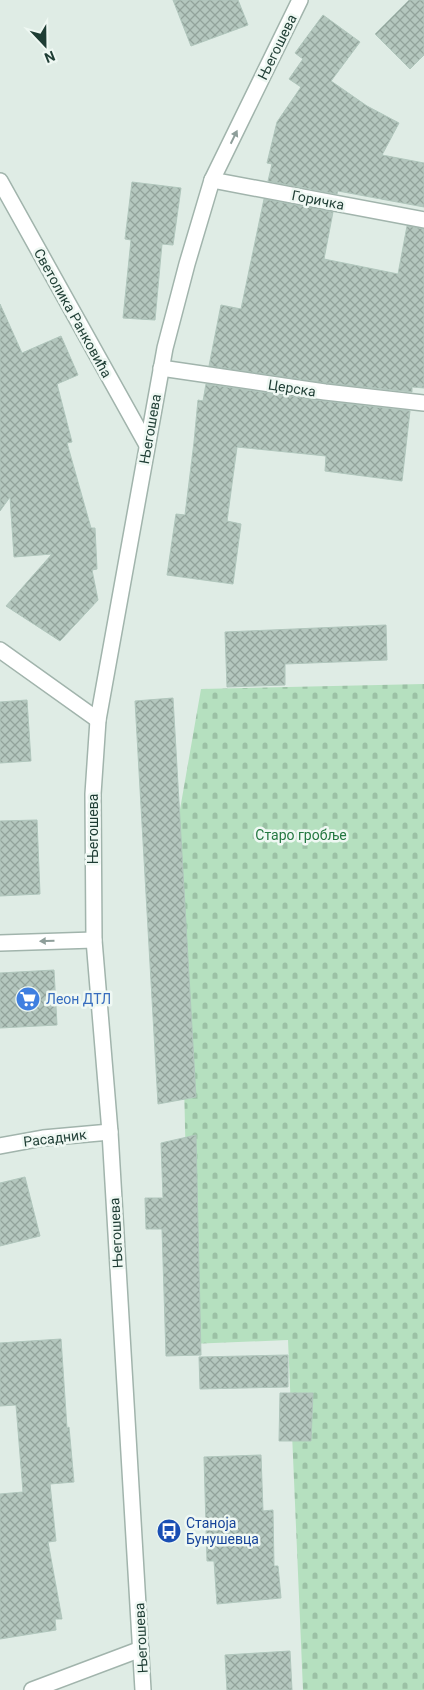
<svg xmlns="http://www.w3.org/2000/svg" width="424" height="1690" font-family="Roboto,sans-serif">
<defs>
<pattern id="cemetery-stones" width="16" height="16" patternUnits="userSpaceOnUse" patternTransform="scale(1.25)"><rect width="16" height="16" fill="#b5e0bf"/><path d="M2 7V4a2 2 0 0 1 4 0v3zM10 15v-3a2 2 0 0 1 4 0v3z" fill="#9bc1a5"/></pattern>
<pattern id="building-cross-hatch" width="8" height="8" patternUnits="userSpaceOnUse" patternTransform="scale(1.25)"><rect width="8" height="8" fill="#b4c7be"/><path d="M0 0l8 8M0 8l8-8" fill="none" stroke="#92a39b"/></pattern>
</defs>
<rect width="100%" height="100%" fill="#dfece5"/>
<path fill="url(#cemetery-stones)" d="M424,684V1690H303L288,1340L190,1344L178,821L201,689Z"/>
<g fill="url(#building-cross-hatch)" stroke="#b0c6bc">
<path d="M173,0H238L248,25L191,46Z"/>
<path d="M409,0H424V55L410,69L375,34Z"/>
<path d="M323,15L360,42L331,81L367,106L399,123L382,155L424,163V207L338,191L337,194L268,181L272,164L267,163L277,122L301,87L289,79L303,59L295,53Z"/>
<path d="M132,182L181,188L173,245L162,244L155,320L123,318L131,240L125,239Z"/>
<path d="M264,199L333,212L324,259L398,274L407,226L424,229V388L412,387V392L326,383L209,366L221,305L241,309Z"/>
<path d="M0,304L22,353L61,336L78,375L57,384L72,442L67,443L91,528H95L97,569L92,570L98,600L60,641L6,606L52,554L14,557L10,497L0,511Z"/>
<path d="M206,384L324,401L410,411L402,481L325,471L326,456L237,447L227,521L241,524L233,584L167,575L176,514L185,515L194,442L198,400L203,401Z"/>
<path d="M386,625L387,660L285,664V685L227,687L225,632Z"/>
<path d="M173,698L196,1097L158,1104L135,701Z"/>
<path d="M27,700L31,761L0,763V702Z"/>
<path d="M37,820L40,894L0,896V821Z"/>
<path d="M54,970L57,1025L0,1028V973Z"/>
<path d="M196,1135L201,1355L166,1356L162,1229H146L145,1198H163L161,1143Z"/>
<path d="M25,1177L40,1236L0,1246V1183Z"/>
<path d="M61,1339L67,1428L69,1427L74,1482L50,1484L56,1541L48,1542L62,1619H55L56,1630L0,1639V1494L23,1492L16,1405L0,1406V1343Z"/>
<path d="M288,1355V1387L200,1389L199,1357Z"/>
<path d="M280,1393H313L311,1441H279Z"/>
<path d="M261,1455L263,1511L273,1510L274,1566H278L281,1598L217,1604L214,1561H207L204,1457Z"/>
<path d="M290,1651L292,1690H227L225,1655Z"/>
</g>
<g fill="none" stroke-linecap="round" stroke-linejoin="round">
<defs>
<g id="minor">
<path d="M212,180L424,220"/>
<path d="M0,181L147,445"/>
<path d="M161,368L325,392L424,403"/>
<path d="M0,650L98,720"/>
<path d="M0,943L94,940"/>
<path d="M0,1146L43,1138L110,1132"/>
<path d="M32,1690L141,1649"/>
<path d="M143,1690L110,1132L94,940L93,794L98,720L165,348L187,264L212,180L300,0"/>
</g>
</defs>
<use href="#minor" stroke="#a1b4ac" stroke-width="18"/>
<use href="#minor" stroke="#fff" stroke-width="15"/>
</g>
<defs><path id="oneway-solid" d="M-6-.8H1V-3.2L6.5 0L1 3.2V.8H-6Z" transform="scale(1.25)"/></defs>
<g fill="#8e9e9a">
<use href="#oneway-solid" transform="translate(234 137) rotate(-64)"/>
<use href="#oneway-solid" transform="translate(47 941) rotate(178)"/>
</g>
<defs>
<symbol id="supermarket-disc" viewBox="-11 -11 22 22"><circle r="9.5" fill="#3f7fe0" stroke="#eff8f3"/><path d="M-6-5.5h2.5l.6 2H6L4.5 2H-2.5L-4.4-4H-6ZM-1.5 3.2a1.3 1.3 0 1 0 .1 0ZM3 3.2a1.3 1.3 0 1 0 .1 0Z" fill="#fff"/></symbol>
<symbol id="bus-disc" viewBox="-11 -11 22 22"><circle r="9.5" fill="#1a4fb4" stroke="#eff8f3"/><path d="M-5-6H5V4H4V6H2V4H-2V6H-4V4H-5ZM-3.5-4V0h7V-4ZM-3.5 1.2v1.5H-2V1.2ZM2 1.2v1.5H3.5V1.2Z" fill="#fff"/></symbol>
</defs>
<g fill-rule="evenodd">
<use href="#supermarket-disc" x="14" y="985" width="28" height="28"/>
<use href="#bus-disc" x="155" y="1517" width="28" height="28"/>
</g>
<g text-anchor="middle" stroke-width="5" stroke-linejoin="round" paint-order="stroke">
<g font-size="14" fill="#1e3d34" stroke="#eff8f3">
<text transform="translate(277 47) rotate(-64)" y="5">Његошева</text>
<text transform="translate(318 200) rotate(11)" y="5">Горичка</text>
<text transform="translate(73 313) rotate(61)" y="5">Светолика Ранковића</text>
<text transform="translate(292 388) rotate(9)" y="5">Церска</text>
<text transform="translate(150 429) rotate(-80)" y="5">Његошева</text>
<text transform="translate(93 829) rotate(-90)" y="5">Његошева</text>
<text transform="translate(55 1138) rotate(-7)" y="5">Расадник</text>
<text transform="translate(116 1233) rotate(-93)" y="5">Његошева</text>
<text transform="translate(141 1638) rotate(-93)" y="5">Његошева</text>
</g>
<g font-size="14" fill="#247841" stroke="#eff8f3">
<text x="301" y="840">Старо гробље</text>
</g>
<g font-size="14" fill="#366cbe" stroke="#eff8f3" text-anchor="start">
<text x="46" y="1004">Леон ДТЛ</text>
</g>
<g font-size="14" fill="#164399" stroke="#eff8f3" text-anchor="start">
<text x="186" y="1528">Станоја<tspan x="186" dy="16">Бунушевца</tspan></text>
</g>
</g>
<g transform="translate(45 45) rotate(158)" stroke="#eff8f3" stroke-width="4" paint-order="stroke">
<path d="M0-4L9 19L0 12L-9 19Z" fill="#1e3d34"/>
<text y="-8" font-size="14" font-weight="bold" text-anchor="middle" fill="#1e3d34">N</text>
</g>
</svg>
